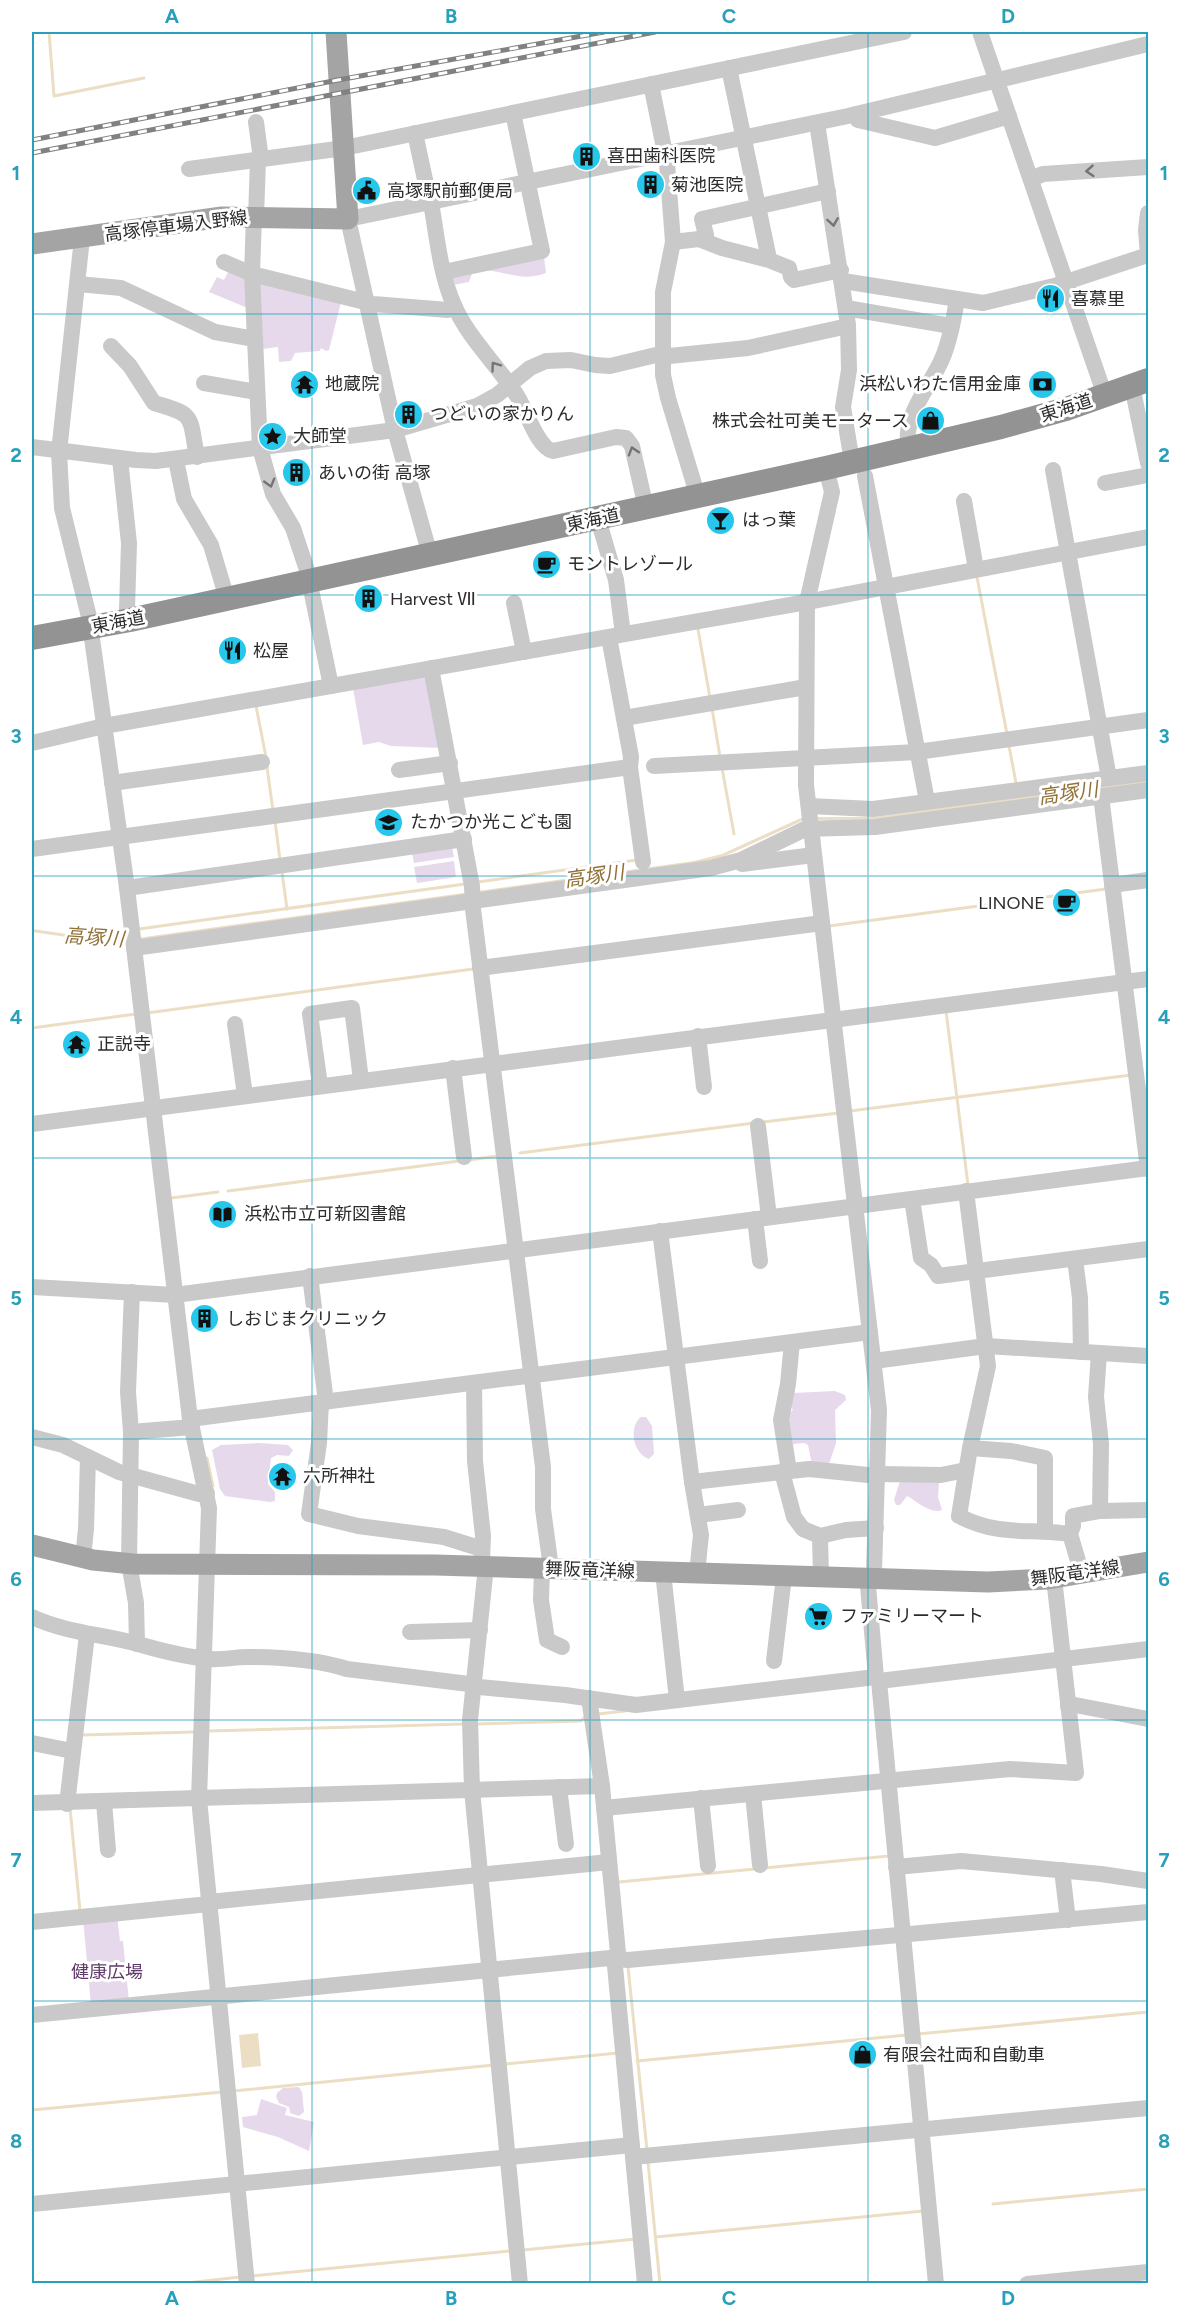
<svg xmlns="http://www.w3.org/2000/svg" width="1180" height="2315" font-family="Figtree,'Noto Sans JP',sans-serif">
<rect width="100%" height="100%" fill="#fff"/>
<g fill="#e6d9eb">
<path d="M544,257L546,273C524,281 513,274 492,271C485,270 478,273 472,274L469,282L453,285L449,276Z"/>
<path d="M230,268L247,276L250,309L209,292L217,277L224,280Z"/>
<path d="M259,280L341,302L329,350L326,351L321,348L320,351L295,353L291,361L279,362L278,347L263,349Z"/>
<path d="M423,675L428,678L442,748L391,746L379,742L363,745L353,688Z"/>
<path d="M452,847L454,857L414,863L412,853Z"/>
<path d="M454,861L456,877L417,883L414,867Z"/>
<path d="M835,1391L845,1395L846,1400L835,1410L836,1443L829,1464L812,1465L808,1445L804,1443L793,1444L786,1416L793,1410L789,1404L793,1393Z"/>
<path d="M641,1417H646L652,1426L654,1454L649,1459C633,1454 628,1427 641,1417Z"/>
<path d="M259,1443L288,1445L293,1450L289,1456L277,1455L271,1458L268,1484L275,1492V1501L270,1502L225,1496L220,1489L212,1450L221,1445Z"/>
<path d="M900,1481L939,1483L938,1497L942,1510C931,1515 917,1501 907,1496L900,1505H896L894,1500Z"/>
<path d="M117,1915L120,1941H123L129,2002L91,2005L83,1919Z"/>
<path d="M299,2087L302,2092L304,2112L299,2116L290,2113L289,2107L279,2103L276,2097L277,2093L283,2088Z"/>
<path d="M261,2099L287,2108L285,2115L314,2122L309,2151L278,2137L243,2127L242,2117L257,2115Z"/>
</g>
<g fill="#ecdec4">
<path d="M1148,779V784L874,822L804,820L723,857L694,864L116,944L32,932V929L116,941L694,861L722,854L803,817H874Z"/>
<path d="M258,2033L261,2066L242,2068L239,2035Z"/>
</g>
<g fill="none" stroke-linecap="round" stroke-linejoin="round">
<g stroke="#ecdec4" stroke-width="3">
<path d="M49,32L54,96L144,78"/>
<path d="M977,577L1007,734"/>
<path d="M698,629L710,698"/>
<path d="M256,706L266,757"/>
<path d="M712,708L720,757"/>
<path d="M1009,746L1016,783"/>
<path d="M267,767L273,811"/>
<path d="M722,768L734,834"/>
<path d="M275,821L280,860"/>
<path d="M282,872L287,909"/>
<path d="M478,882L637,860"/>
<path d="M829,926L1106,889"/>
<path d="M139,929L465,884"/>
<path d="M946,1011L968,1185"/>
<path d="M147,1013L473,969"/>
<path d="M32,1028L136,1014"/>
<path d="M850,1111L1131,1075"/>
<path d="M763,1122L839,1113"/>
<path d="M520,1153L754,1123"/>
<path d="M469,1160L498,1156"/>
<path d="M228,1191L459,1161"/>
<path d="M171,1198L218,1192"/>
<path d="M207,1458L213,1486"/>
<path d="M598,1714L625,1711"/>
<path d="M476,1724L581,1721L585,1717"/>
<path d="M207,1731L464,1724"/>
<path d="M81,1735L194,1732"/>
<path d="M70,1808L80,1911"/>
<path d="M764,1868L889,1856"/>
<path d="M619,1882L755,1869"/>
<path d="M628,1967L647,2150"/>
<path d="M918,2034L1148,2012"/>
<path d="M637,2061L907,2035"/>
<path d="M505,2064L618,2053"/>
<path d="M233,2091L494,2065"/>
<path d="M32,2110L222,2092"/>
<path d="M648,2162L660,2284"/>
<path d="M993,2204L1148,2189"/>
<path d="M656,2237L923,2211"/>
<path d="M523,2250L636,2239"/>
<path d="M252,2276L511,2251"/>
<path d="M178,2284L240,2277"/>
</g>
<g stroke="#c9c9c9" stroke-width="16">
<path d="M980,32L1105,396"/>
<path d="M729,68L768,254L766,259"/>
<path d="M651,84L667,163L673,242L663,292V375L668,398L698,497"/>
<path d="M856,114L858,120L935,138L1009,116"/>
<path d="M256,122L261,159"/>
<path d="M817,123L848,325L849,370L843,407L852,462"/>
<path d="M415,133L430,203"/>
<path d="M189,169L344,148L904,32"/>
<path d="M1031,179L1043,174L1148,167"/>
<path d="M431,203C437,236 440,274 454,305C469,340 500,367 519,399C527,413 538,448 553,451L616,437L626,438L632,446L646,508"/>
<path d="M254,216L252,274L260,448L273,494L293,528L307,570L331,686"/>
<path d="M256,217L258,160"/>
<path d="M82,238L59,452L62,508L89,617L127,888L190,1419L209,1508L199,1799L247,2284"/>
<path d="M704,240L706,235L702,219L828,191"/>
<path d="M673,242L699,239L722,248L769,260L789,268L791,277L794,280L841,270"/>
<path d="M1148,255L1146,230L1148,213"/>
<path d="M224,262L252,274L373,304L448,310L455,307"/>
<path d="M444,272L542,251L513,113"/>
<path d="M843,281L983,303L1054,286L1148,255"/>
<path d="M78,284L121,288L215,332L255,339"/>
<path d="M846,308L951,326"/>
<path d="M111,346L130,366L154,403C196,415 189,415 197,457"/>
<path d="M204,383L257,392"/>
<path d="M1132,386L1148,463"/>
<path d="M32,447L136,460L156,461L395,430L477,406L497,395L530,368L546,361L571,360L595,365L610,366L656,355L669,356L748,348L848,326"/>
<path d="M909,449C901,417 930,387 942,359C950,341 954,318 957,299"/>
<path d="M120,459L129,543L127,609L130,620"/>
<path d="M176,460L184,499L211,545L227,599"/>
<path d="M826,468L832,492L807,602L806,785L879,1410L874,1571L868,1586L876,1677L879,1681L936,2284"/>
<path d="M1053,470L1109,778"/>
<path d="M865,476L927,801"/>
<path d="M1105,483L1148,475"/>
<path d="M964,501L976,569"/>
<path d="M598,519L616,580L623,634"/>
<path d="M430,555L395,430L348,219L848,116L1148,44"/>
<path d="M514,603L524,652"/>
<path d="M609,637L631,757L630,767"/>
<path d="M431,668L472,886L473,909L543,1467V1509L551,1568"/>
<path d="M624,718L806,687"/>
<path d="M32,743L104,726L807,602L1148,537"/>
<path d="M654,766L917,752L1148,720"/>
<path d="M399,770L450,763"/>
<path d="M112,783L262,762"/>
<path d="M1101,796L1148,1169"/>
<path d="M809,806L873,809L1148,773"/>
<path d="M32,849L630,767L643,862"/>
<path d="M742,864L814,855"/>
<path d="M1112,885L1148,880"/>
<path d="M127,888L464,839"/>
<path d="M134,948L711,868L741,860L805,829L875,827L1148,790"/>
<path d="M480,968L822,923"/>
<path d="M235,1024L245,1095"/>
<path d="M698,1036L704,1087"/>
<path d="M453,1068L464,1157"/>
<path d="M320,1085L310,1014L352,1008L361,1080"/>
<path d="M32,1124L1148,979"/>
<path d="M758,1126L769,1217"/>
<path d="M966,1191L988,1366L970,1448L959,1516C1000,1537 1028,1528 1070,1534L1082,1574"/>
<path d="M912,1199L921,1258L931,1265L938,1276L1148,1249"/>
<path d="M755,1219L760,1261"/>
<path d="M660,1231L692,1482L701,1535L697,1573"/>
<path d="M1075,1259L1080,1298L1081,1352"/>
<path d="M310,1276L326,1402"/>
<path d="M32,1287L175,1295L1148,1168"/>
<path d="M132,1292L128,1392L131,1432L129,1563L136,1603L137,1644"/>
<path d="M1099,1353L1096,1397L1101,1444L1100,1511"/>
<path d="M874,1361L986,1346L1148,1356"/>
<path d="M474,1383L475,1461L483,1536L482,1560"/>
<path d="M321,1402L319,1443L309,1514L358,1526L444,1537L482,1549"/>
<path d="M190,1419L870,1332"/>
<path d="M131,1432L192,1427"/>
<path d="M32,1437L63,1445L119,1472L199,1494L207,1493"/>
<path d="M970,1448L1011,1451L1045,1458V1530"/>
<path d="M789,1471L781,1420L788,1384L792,1342"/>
<path d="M782,1472L794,1517L803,1529L820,1536L846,1530L876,1528"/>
<path d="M878,1474L941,1475L966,1470"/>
<path d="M692,1482L809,1469L878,1476"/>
<path d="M698,1515L738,1510"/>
<path d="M1070,1534L1073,1526V1516L1100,1511L1148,1510"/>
<path d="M820,1536L821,1577"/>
<path d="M83,1558L86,1529L88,1457"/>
<path d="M486,1566L470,1720L472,1790L520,2284"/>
<path d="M542,1568L541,1600L547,1640L562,1647"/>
<path d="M663,1572L677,1700"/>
<path d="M32,1617C67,1633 102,1634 138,1644C162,1651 185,1657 210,1659C222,1660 235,1657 247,1657C280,1657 315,1659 347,1669L469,1684L479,1687L565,1695L636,1705L876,1677"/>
<path d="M410,1632L480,1630"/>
<path d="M774,1661L784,1576"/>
<path d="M879,1681L1148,1649"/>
<path d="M589,1698L602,1786L618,1953L615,1966L645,2284"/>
<path d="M1068,1706L1075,1705L1148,1719"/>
<path d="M32,1743L72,1751"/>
<path d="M559,1787L566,1844"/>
<path d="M753,1794L760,1865"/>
<path d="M701,1798L708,1866"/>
<path d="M104,1802L108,1850"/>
<path d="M32,1803L602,1786"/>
<path d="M67,1804L87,1635"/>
<path d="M604,1808L1010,1769L1076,1773L1054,1578"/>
<path d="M896,1867L961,1861L1101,1874L1148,1881"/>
<path d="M1062,1870L1068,1920"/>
<path d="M209,1902L609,1862"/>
<path d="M32,1922L209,1904"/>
<path d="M32,2015L610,1958L628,1960L1148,1912"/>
<path d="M633,2157L1148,2108"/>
<path d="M32,2204L632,2145"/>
<path d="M1027,2284L1148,2272"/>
</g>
<g stroke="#a4a4a4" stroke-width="21">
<path d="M32,244L222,217L348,219L336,32"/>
<path d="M32,1545L93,1560L133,1564L436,1565L988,1582L1048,1579L1148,1562"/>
</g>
<path stroke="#939393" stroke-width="24" d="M32,638L130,620L826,468L1001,427L1066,409L1148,380"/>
<defs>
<g id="rail">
<path d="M32,140L338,80L604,32"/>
<path d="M32,153L655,32"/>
</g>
</defs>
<use href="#rail" stroke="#818181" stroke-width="5"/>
<use href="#rail" stroke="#fff" stroke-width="3" stroke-dasharray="9" stroke-linecap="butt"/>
</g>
<defs><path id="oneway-chevron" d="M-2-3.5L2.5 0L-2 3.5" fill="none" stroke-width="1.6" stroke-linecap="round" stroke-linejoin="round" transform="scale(1.5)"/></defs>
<g stroke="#737373">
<use href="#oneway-chevron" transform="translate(1090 171) rotate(176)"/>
<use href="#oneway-chevron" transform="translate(833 222) rotate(81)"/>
<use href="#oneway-chevron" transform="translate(495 366) rotate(-126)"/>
<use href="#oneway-chevron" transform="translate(633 451) rotate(-107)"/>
<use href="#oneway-chevron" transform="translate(270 483) rotate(74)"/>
</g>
<path fill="none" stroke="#28a0bb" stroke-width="1.5" stroke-opacity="0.55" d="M312,32V2284M590,32V2284M868,32V2284M32,314H1148M32,595H1148M32,876H1148M32,1158H1148M32,1439H1148M32,1720H1148M32,2001H1148"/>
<defs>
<symbol id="building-disc" viewBox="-11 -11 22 22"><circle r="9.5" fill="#27c7eb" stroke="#fff"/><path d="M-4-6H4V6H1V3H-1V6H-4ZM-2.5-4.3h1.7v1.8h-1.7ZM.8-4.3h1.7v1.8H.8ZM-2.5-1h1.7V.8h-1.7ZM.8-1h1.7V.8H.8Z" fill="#111"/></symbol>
<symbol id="civic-disc" viewBox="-11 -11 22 22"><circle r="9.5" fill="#27c7eb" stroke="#fff"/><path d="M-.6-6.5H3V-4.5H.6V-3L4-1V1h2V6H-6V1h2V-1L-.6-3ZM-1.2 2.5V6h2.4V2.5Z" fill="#111"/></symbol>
<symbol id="restaurant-disc" viewBox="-11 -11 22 22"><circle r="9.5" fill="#27c7eb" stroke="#fff"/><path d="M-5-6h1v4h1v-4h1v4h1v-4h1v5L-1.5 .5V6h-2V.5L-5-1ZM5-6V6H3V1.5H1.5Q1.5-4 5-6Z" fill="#111"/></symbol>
<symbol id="temple-disc" viewBox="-11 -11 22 22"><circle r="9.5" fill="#27c7eb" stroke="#fff"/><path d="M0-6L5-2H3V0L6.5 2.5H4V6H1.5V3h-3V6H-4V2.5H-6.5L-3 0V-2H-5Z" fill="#111"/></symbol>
<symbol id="bank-disc" viewBox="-11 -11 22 22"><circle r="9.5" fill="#27c7eb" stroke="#fff"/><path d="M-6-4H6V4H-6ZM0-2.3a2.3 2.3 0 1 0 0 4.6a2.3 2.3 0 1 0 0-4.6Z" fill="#111"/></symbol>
<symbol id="shop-disc" viewBox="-11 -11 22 22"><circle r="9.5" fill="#27c7eb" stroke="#fff"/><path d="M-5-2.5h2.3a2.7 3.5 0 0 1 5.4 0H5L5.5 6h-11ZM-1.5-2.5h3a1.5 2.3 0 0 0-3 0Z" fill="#111"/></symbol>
<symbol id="sight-disc" viewBox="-11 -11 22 22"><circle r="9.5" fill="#27c7eb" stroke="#fff"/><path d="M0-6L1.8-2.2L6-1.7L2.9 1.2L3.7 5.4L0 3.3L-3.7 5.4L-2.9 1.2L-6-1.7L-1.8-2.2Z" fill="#111"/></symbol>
<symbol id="bar-disc" viewBox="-11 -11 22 22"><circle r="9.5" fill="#27c7eb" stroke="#fff"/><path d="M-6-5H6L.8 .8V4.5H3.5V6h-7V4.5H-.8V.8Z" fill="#111"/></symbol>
<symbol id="cafe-disc" viewBox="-11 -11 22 22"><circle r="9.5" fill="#27c7eb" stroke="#fff"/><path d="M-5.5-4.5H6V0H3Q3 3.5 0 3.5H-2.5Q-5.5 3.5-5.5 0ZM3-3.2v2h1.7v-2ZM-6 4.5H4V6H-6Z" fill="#111"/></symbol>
<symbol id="school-disc" viewBox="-11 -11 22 22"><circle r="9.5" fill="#27c7eb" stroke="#fff"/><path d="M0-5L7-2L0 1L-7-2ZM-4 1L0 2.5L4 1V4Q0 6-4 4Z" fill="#111"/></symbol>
<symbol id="library-disc" viewBox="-11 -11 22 22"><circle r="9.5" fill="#27c7eb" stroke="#fff"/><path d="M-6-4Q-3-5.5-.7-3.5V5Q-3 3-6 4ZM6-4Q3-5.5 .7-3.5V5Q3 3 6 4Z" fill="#111"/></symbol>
<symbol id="supermarket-disc" viewBox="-11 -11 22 22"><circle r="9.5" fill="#27c7eb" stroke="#fff"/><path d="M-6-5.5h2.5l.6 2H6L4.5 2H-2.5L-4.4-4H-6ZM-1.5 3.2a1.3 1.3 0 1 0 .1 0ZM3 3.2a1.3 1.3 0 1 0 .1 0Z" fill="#111"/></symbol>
</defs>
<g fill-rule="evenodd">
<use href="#building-disc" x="570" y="140" width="33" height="33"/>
<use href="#building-disc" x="634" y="168" width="33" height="33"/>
<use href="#civic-disc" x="350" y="174" width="33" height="33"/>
<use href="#restaurant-disc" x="1034" y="282" width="33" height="33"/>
<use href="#temple-disc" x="288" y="368" width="33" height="33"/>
<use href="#bank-disc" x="1026" y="368" width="33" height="33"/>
<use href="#building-disc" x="392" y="398" width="33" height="33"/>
<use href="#shop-disc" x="914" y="404" width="33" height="33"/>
<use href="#sight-disc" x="256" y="420" width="33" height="33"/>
<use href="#building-disc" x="280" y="456" width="33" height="33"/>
<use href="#bar-disc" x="704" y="504" width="33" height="33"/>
<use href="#cafe-disc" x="530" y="548" width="33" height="33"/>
<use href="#building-disc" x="352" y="582" width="33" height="33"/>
<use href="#restaurant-disc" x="216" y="634" width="33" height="33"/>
<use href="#school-disc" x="372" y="806" width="33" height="33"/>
<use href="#cafe-disc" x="1050" y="886" width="33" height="33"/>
<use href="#temple-disc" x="60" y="1028" width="33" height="33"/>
<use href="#library-disc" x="206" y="1198" width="33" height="33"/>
<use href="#building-disc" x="188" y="1302" width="33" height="33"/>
<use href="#temple-disc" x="266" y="1460" width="33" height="33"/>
<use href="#supermarket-disc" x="802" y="1600" width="33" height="33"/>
<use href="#shop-disc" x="846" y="2038" width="33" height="33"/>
</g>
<g text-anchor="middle" stroke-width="6" stroke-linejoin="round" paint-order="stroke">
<g font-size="18" fill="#2c2c2c" stroke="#fff" text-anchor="start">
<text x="607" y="162">喜田歯科医院</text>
<text x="671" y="191">菊池医院</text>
<text x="387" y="197">高塚駅前郵便局</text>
<text x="1071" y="305">喜慕里</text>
<text x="325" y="390">地蔵院</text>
<text x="1021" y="390" text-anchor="end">浜松いわた信用金庫</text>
<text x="430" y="420">つどいの家かりん</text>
<text x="909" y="427" text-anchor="end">株式会社可美モータース</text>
<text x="293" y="442">大師堂</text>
<text x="318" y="479">あいの街 高塚</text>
<text x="742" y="526">はっ葉</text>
<text x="567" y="570">モントレゾール</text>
<text x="390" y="605">Harvest Ⅶ</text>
<text x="253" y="657">松屋</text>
<text x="410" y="828">たかつか光こども園</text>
<text x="1045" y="909" text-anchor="end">LINONE</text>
<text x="97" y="1050">正説寺</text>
<text x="244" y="1220">浜松市立可新図書館</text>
<text x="226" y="1325">しおじまクリニック</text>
<text x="303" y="1482">六所神社</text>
<text x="840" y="1622">ファミリーマート</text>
<text x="883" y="2061">有限会社両和自動車</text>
</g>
<g font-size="18" fill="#2c2c2c" stroke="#fff">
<text transform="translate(176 226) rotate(-7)" y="6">高塚停車場入野線</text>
<text transform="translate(1066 408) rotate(-18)" y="6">東海道</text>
<text transform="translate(593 520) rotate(-12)" y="6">東海道</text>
<text transform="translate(118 622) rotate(-11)" y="6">東海道</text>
<text transform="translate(590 1570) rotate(2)" y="6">舞阪竜洋線</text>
<text transform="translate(1075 1573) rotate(-8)" y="6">舞阪竜洋線</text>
</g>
<g font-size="18" fill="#5f3969" stroke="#fff">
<text x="107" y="1978">健康広場</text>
</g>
<g font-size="20" font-style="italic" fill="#917138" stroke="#fff">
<text transform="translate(1068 793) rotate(-8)" y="7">高塚川</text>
<text transform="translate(594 876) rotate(-8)" y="7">高塚川</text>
<text transform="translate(94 937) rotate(4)" y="7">高塚川</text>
</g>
</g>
<rect width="1180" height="2315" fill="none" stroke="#ffffff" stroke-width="66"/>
<rect x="33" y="33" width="1114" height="2249" fill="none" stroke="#28a0bb" stroke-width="2"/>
<g font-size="20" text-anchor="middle" font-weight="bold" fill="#28a0bb">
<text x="172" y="23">A</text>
<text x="451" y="23">B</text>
<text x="729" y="23">C</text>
<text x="1008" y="23">D</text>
<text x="16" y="180">1</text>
<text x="1164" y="180">1</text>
<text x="16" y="462">2</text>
<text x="1164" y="462">2</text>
<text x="16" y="743">3</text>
<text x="1164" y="743">3</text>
<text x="16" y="1024">4</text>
<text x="1164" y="1024">4</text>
<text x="16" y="1305">5</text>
<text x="1164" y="1305">5</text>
<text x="16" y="1586">6</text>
<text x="1164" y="1586">6</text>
<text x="16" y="1867">7</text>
<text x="1164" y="1867">7</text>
<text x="16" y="2148">8</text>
<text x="1164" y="2148">8</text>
<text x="172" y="2305">A</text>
<text x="451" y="2305">B</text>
<text x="729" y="2305">C</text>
<text x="1008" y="2305">D</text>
</g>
</svg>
